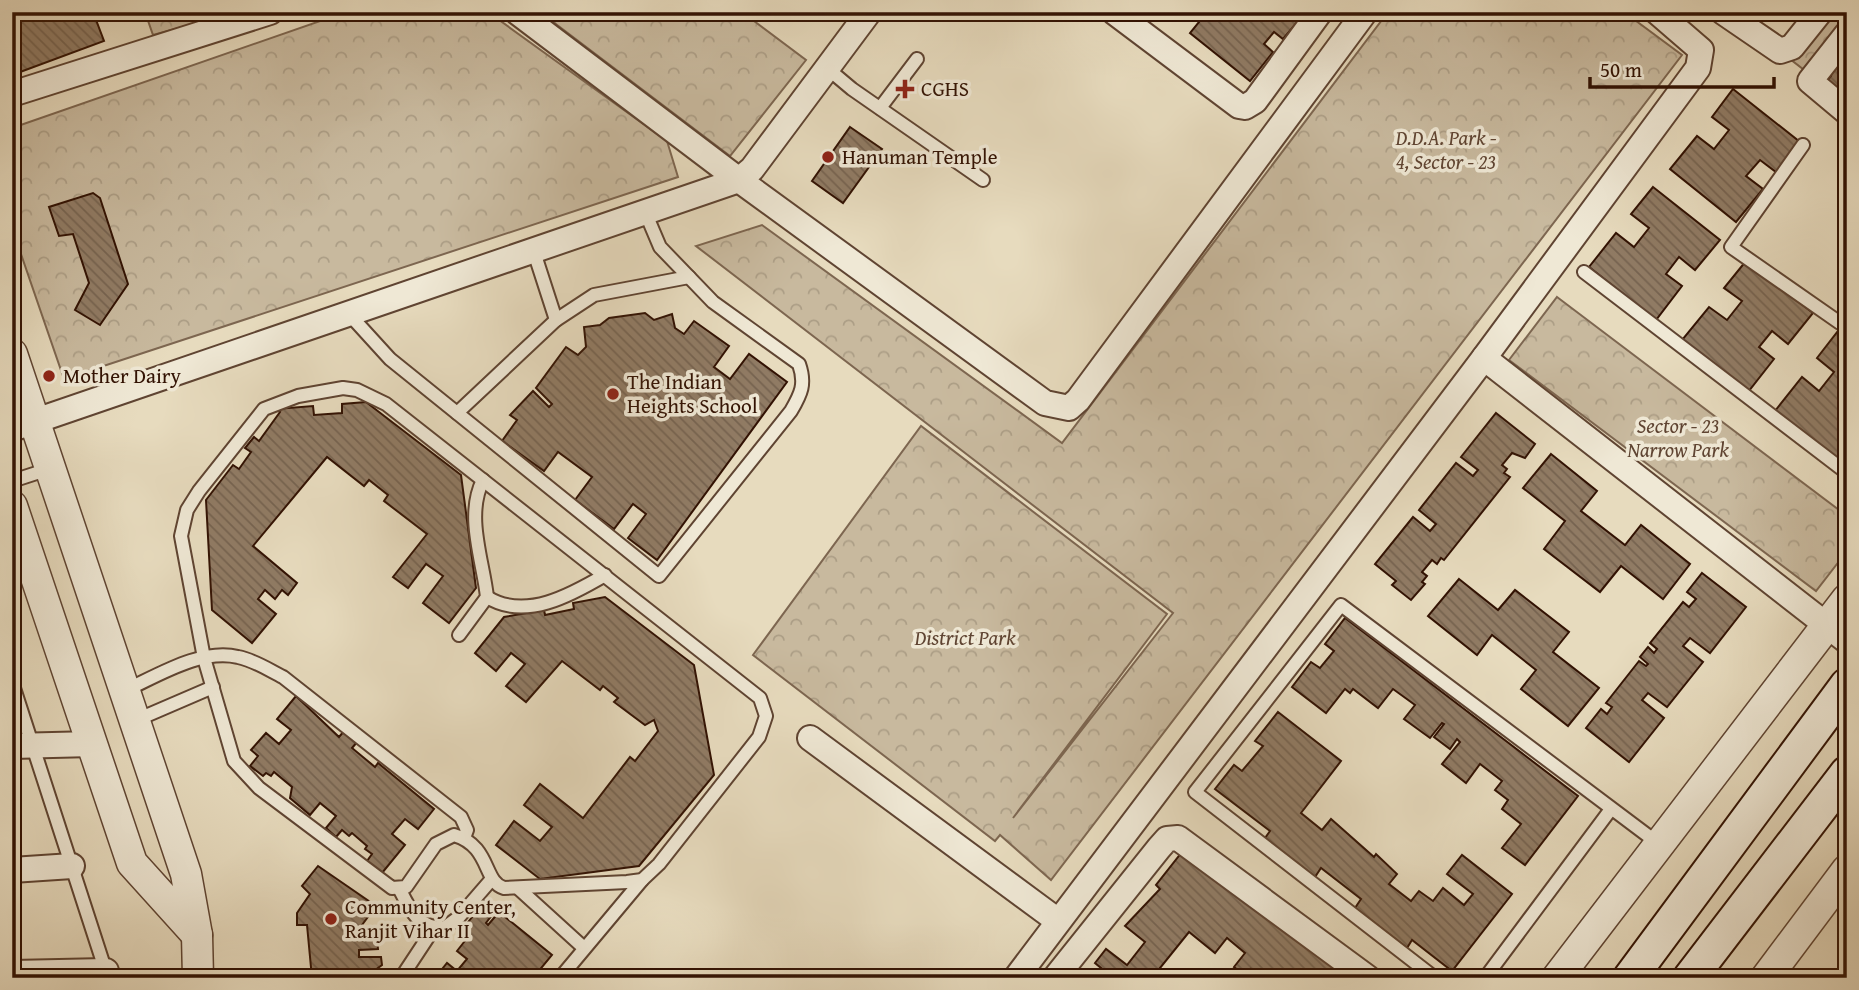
<svg xmlns="http://www.w3.org/2000/svg" width="1859" height="990" font-family="'Gentium Book Plus',serif">
<defs>
<pattern id="forest-crowns" width="20" height="18" patternUnits="userSpaceOnUse" patternTransform="scale(1.75)"><rect width="20" height="18" fill="#c8b99e"/><path d="M2 6a3 3 0 1 1 6 0M12 15a3 3 0 1 1 6 0" fill="none" stroke="#ac9e86"/></pattern>
<pattern id="building-back-hatch" width="6" height="6" patternUnits="userSpaceOnUse" patternTransform="scale(1.75)"><rect width="6" height="6" fill="#907b64"/><path d="M-1 5l2 2M0 0l6 6M5-1l2 2" fill="none" stroke="#766350"/></pattern>
</defs>
<rect width="100%" height="100%" fill="#e7dbbe"/>
<filter id="stains"><feTurbulence type="fractalNoise" baseFrequency=".00286" numOctaves="4"/><feColorMatrix values="0 0 0 0 .2 0 0 0 0 .09 0 0 0 0 .02 0 0 0 .5 -.17"/></filter>
<radialGradient id="worn" r=".72"><stop offset=".6" stop-color="#630" stop-opacity="0"/><stop offset="1" stop-color="#630" stop-opacity=".3"/></radialGradient>
<g fill="url(#forest-crowns)" stroke="#7d6650" stroke-width="2">
<path d="M145,12H237L153,35Z"/>
<path d="M346,12H488L667,141L678,177L64,379L12,228V128Z"/>
<path d="M540,12H742L806,60L730,156Z"/>
<path d="M1388,12H1624L1682,55L1051,880L1000,835L995,841L753,655L921,426L1167,614L1013,818L1173,613L696,246L762,225L1062,443Z"/>
<path d="M1828,12H1847V95L1843,100L1790,59Z"/>
<path d="M1557,297L1847,516V551L1816,591L1509,360Z"/>
</g>
<g fill="url(#building-back-hatch)" stroke="#321203" stroke-width="2">
<path d="M17,12H93L104,41L12,75V26L21,23Z"/>
<path d="M1207,12L1218,19L1224,12H1292L1300,19L1283,39L1274,32L1264,44L1273,52L1250,81L1190,33Z"/>
<path d="M1839,50L1847,56V98L1824,85L1831,76L1823,69Z"/>
<path d="M1733,89L1800,142L1776,172L1760,160L1746,176L1763,189L1736,222L1670,169L1697,136L1714,149L1729,130L1712,117Z"/>
<path d="M850,127L882,149L843,203L812,181Z"/>
<path d="M1653,187L1720,240L1695,270L1679,257L1666,274L1682,286L1656,320L1589,267L1616,233L1634,247L1649,228L1631,214Z"/>
<path d="M93,193L100,198L128,284L100,325L75,310L89,283L73,234L59,236L49,207Z"/>
<path d="M1746,261L1813,313L1788,344L1772,331L1759,347L1774,359L1748,392L1682,340L1709,307L1727,320L1742,301L1724,288Z"/>
<path d="M645,313L654,320L672,314L675,328L684,334L694,321L729,346L714,367L730,379L749,354L787,382L657,560L628,538L646,514L633,504L614,529L575,500L592,477L558,452L544,471L502,441L517,420L510,415L533,391L549,407L552,404L536,388L566,347L578,355L586,347L584,327L600,325L609,318Z"/>
<path d="M1838,331L1847,338V458L1842,464L1775,411L1802,377L1819,391L1834,372L1817,358Z"/>
<path d="M366,402L461,475L476,588L449,623L423,603L443,576L426,564L408,588L393,577L427,534L384,501L388,495L369,480L364,486L327,457L253,546L297,583L288,595L282,590L275,599L265,590L258,599L276,614L252,643L212,610L206,500L233,465L239,469L251,452L245,448L254,437L259,441L280,412L276,409L313,406L314,415L342,413V404Z"/>
<path d="M1496,413L1535,444L1525,458L1512,453L1502,465L1507,469L1504,473L1510,477L1444,560L1441,558L1437,564L1432,560L1422,572L1427,576L1422,582L1425,584L1411,600L1392,585L1396,581L1375,564L1413,517L1430,531L1436,524L1419,510L1456,463L1473,476L1478,470L1461,457Z"/>
<path d="M1551,454L1597,491L1581,511L1625,545L1641,525L1690,564L1663,599L1621,566L1600,592L1544,549L1565,521L1523,488Z"/>
<path d="M1702,573L1746,607L1710,653L1690,638L1683,646L1703,662L1667,707L1648,693L1642,700L1664,718L1629,762L1586,728L1601,709L1607,714L1612,707L1606,703L1639,661L1646,666L1648,664L1640,657L1648,647L1654,653L1657,649L1650,643L1683,602L1689,607L1696,599L1687,592Z"/>
<path d="M1459,579L1498,610L1515,590L1569,632L1553,652L1599,688L1568,726L1521,689L1536,670L1492,635L1477,655L1428,616Z"/>
<path d="M605,597L694,665L714,775L639,866L540,879L496,845L514,821L540,841L552,827L524,805L540,784L583,818L630,757L635,761L658,731L654,720L645,725L614,702L618,698L603,686L600,690L562,661L526,702L506,686L525,664L511,653L496,671L475,653L504,617L544,610L545,615L574,609L573,603Z"/>
<path d="M1345,618L1578,796L1525,865L1502,848L1521,824L1502,809L1508,800L1495,790L1502,781L1480,764L1466,783L1442,764L1460,742L1457,739L1450,749L1434,737L1444,724L1442,723L1430,738L1404,719L1415,705L1393,689L1378,708L1353,689L1350,693L1345,689L1326,713L1292,687L1311,662L1320,668L1334,651L1325,644Z"/>
<path d="M296,696L339,737L345,730L358,741L352,748L375,767L378,763L434,809L418,829L405,819L392,834L405,845L382,873L367,861L372,854L365,849L367,846L352,833L349,836L342,830L336,837L326,828L336,816L320,803L310,815L290,798L292,787L274,772L271,776L266,773L263,776L250,766L258,756L251,750L266,733L279,744L291,730L277,719Z"/>
<path d="M1278,712L1341,761L1301,813L1322,830L1331,819L1374,857L1376,854L1397,874L1389,884L1411,901L1419,891L1433,901L1443,888L1464,905L1473,894L1447,874L1462,855L1512,894L1452,971L1412,940L1407,948L1355,908L1361,899L1321,868L1315,877L1265,838L1270,831L1215,789L1234,765L1242,771L1263,746L1255,741Z"/>
<path d="M1186,847L1353,978H1262L1251,969L1246,977L1234,967L1245,953L1227,938L1215,953L1189,932L1152,978H1093L1101,968L1095,963L1106,949L1127,965L1145,942L1125,926L1160,889L1156,885Z"/>
<path d="M318,866L376,906L362,925V931L376,930L378,949L359,950V957H381L382,965L367,976L370,978H312L307,925H297V913L310,894L302,886Z"/>
<path d="M485,901L496,910L486,923L488,925L499,912L552,955L533,978H435L447,963L457,971L467,959L457,951L468,937L461,931Z"/>
</g>
<g fill="none" stroke-linecap="round" stroke-linejoin="round">
<defs>
<g id="service">
<path d="M827,68L852,89L983,180"/>
<path d="M880,108L917,59"/>
<path d="M1803,145L1731,247L1840,323L1847,314"/>
<path d="M534,252L556,320"/>
<path d="M1584,272L1847,473"/>
<path d="M349,314L390,359L659,576L791,411C801,394 806,384 799,364L713,302L660,247L646,214"/>
<path d="M343,388L357,390L386,404L760,698L766,716L759,737L659,864L642,880L627,882L504,888C483,882 491,846 454,835L436,844L406,887L392,888L259,788L234,761L204,658L181,536L187,510L199,491L264,409L298,396Z"/>
<path d="M457,413L556,320L594,295L689,277"/>
<path d="M12,481L52,468"/>
<path d="M487,597C525,621 571,595 605,575"/>
<path d="M459,635L487,597C483,560 465,516 483,480"/>
<path d="M12,682L107,975"/>
<path d="M124,691C157,676 201,648 238,657C254,660 269,670 283,677L461,817L467,830L464,838"/>
<path d="M134,721L213,687"/>
<path d="M518,888L584,948"/>
<path d="M400,890C410,910 418,928 444,928L459,917L491,880"/>
<path d="M401,978L434,928"/>
<path d="M560,978L642,880"/>
<path d="M1435,978L1195,792L1341,605L1659,844"/>
<path d="M1485,978L1611,809"/>
</g>
<g id="minor">
<path d="M517,12L739,180L1045,403L1069,408L1078,400L1365,12"/>
<path d="M1114,12L1239,106L1245,107L1255,101L1320,12"/>
<path d="M1723,12L1780,51L1792,47L1820,12"/>
<path d="M1847,34L1810,81L1847,112"/>
<path d="M12,94L270,12"/>
<path d="M1484,358L1847,641"/>
<path d="M12,429L739,180L752,169L869,12"/>
<path d="M810,738L1058,921"/>
<path d="M12,746L93,744"/>
<path d="M12,870L72,866"/>
<path d="M12,973L106,971"/>
<path d="M1016,978L1484,358L1698,68L1701,50L1657,12"/>
<path d="M1055,978L1159,848L1167,839L1178,838L1368,978"/>
</g>
<g id="tertiary">
<path d="M12,354L186,874L197,935L198,978"/>
<path d="M12,506L132,863L197,935"/>
<path d="M1557,978L1847,599"/>
<path d="M1766,978L1847,870"/>
</g>
<g id="secondary">
<path d="M1630,978L1847,685"/>
<path d="M1690,978L1847,773"/>
</g>
</defs>
<use href="#service" stroke="#5f4432" stroke-width="16"/>
<use href="#minor" stroke="#5f4432" stroke-width="28"/>
<use href="#tertiary" stroke="#5f4432" stroke-width="33"/>
<use href="#secondary" stroke="#321203" stroke-width="37"/>
<use href="#service" stroke="#efe8d5" stroke-width="12"/>
<use href="#minor" stroke="#efe8d5" stroke-width="24"/>
<use href="#tertiary" stroke="#efe8d5" stroke-width="30"/>
<use href="#secondary" stroke="#efe8d5" stroke-width="33"/>
</g>
<g fill="#8f2418" stroke="#efe8d5" stroke-width="2.5">
<path d="M901.5 78.5h7v7h7v7h-7v7h-7v-7h-7v-7h7z"/>
<circle cx="828" cy="157" r="7"/>
<circle cx="49" cy="376" r="7"/>
<circle cx="613" cy="394" r="7"/>
<circle cx="331" cy="919" r="7"/>
</g>
<g text-anchor="middle" stroke-width="7" stroke-linejoin="round" paint-order="stroke">
<g font-size="21" fill="#321203" stroke="#efe8d5" text-anchor="start">
<text x="921" y="96">CGHS</text>
<text x="842" y="164">Hanuman Temple</text>
<text x="63" y="383">Mother Dairy</text>
<text x="627" y="389">The Indian<tspan x="627" dy="24">Heights School</tspan></text>
<text x="345" y="914">Community Center,<tspan x="345" dy="24">Ranjit Vihar II</tspan></text>
</g>
<g font-size="21" font-style="italic" fill="#5f4432" stroke="#efe8d5">
<text x="1446" y="145">D.D.A. Park -<tspan x="1446" dy="24">4, Sector - 23</tspan></text>
<text x="1678" y="433">Sector - 23<tspan x="1678" dy="24">Narrow Park</tspan></text>
<text x="965" y="645">District Park</text>
</g>
</g>
<rect width="1859" height="990" fill="none" stroke="#e7dbbe" stroke-width="42"/>
<rect x="14" y="14" width="1831" height="962" fill="none" stroke="#321203" stroke-width="3.5"/>
<rect x="21" y="21" width="1817" height="948" fill="none" stroke="#321203" stroke-width="2"/>
<path d="M1590 77v10h184v-10" fill="none" stroke="#321203" stroke-width="3.5"/>
<text x="1600" y="77" font-size="21" fill="#321203" stroke="#efe8d5" stroke-width="5" paint-order="stroke">50 m</text>
<rect width="100%" height="100%" filter="url(#stains)"/>
<rect width="100%" height="100%" fill="url(#worn)"/>
</svg>
